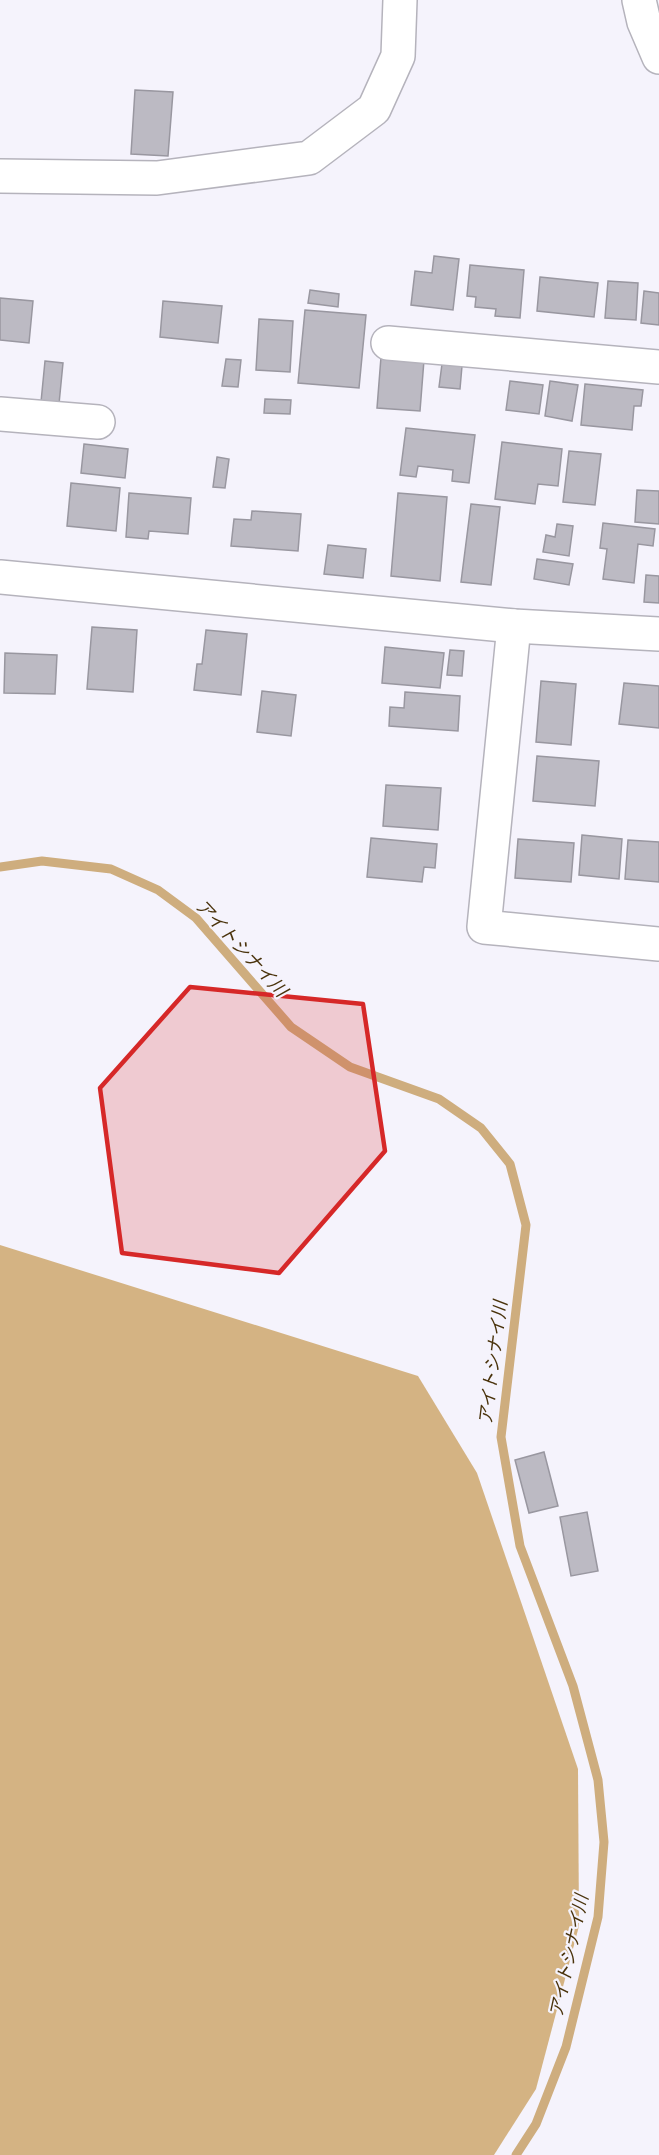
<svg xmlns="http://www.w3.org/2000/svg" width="659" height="2155" font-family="Barlow,'Noto Sans JP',sans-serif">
<rect width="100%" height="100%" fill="#f5f3fc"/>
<path fill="#d4b383" d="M0,1245L418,1376L477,1473L578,1769L579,1926L536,2089L494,2155H0Z"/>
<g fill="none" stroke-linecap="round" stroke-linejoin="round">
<path stroke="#cead7e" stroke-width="9" d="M0,867L42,861L111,869L158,890L196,918L291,1027L350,1067L439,1099L481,1128L510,1164L526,1225L501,1437L520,1546L573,1686L598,1780L604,1842L598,1917L566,2047L536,2124L516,2155"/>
</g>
<g fill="#bcbac3" stroke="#9997a0" stroke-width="1.5">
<path d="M135,90L173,92L168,156L131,154Z"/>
<path d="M434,256L459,259L453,310L411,305L415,271L432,273Z"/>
<path d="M470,265L524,270L520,318L495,316L496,309L475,307L476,297L467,296Z"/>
<path d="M540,277L598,283L594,317L537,311Z"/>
<path d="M608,281L638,283L636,320L605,318Z"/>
<path d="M310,290L339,294L338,307L308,303Z"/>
<path d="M644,291L659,293V325L641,323Z"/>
<path d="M0,298L33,301L29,343L0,340Z"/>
<path d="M163,301L222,306L218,343L160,337Z"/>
<path d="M305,310L366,315L359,388L298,383Z"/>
<path d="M259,319L293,321L290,372L256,370Z"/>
<path d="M381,357L424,360L420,411L377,408Z"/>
<path d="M226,359L241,360L238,387L222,386Z"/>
<path d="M45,361L63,363L59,404L41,402Z"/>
<path d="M442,364L462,366L460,389L439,387Z"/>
<path d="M510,381L543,385L539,414L506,410Z"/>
<path d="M550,381L578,385L572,421L545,416Z"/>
<path d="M585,384L643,390L641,406H634L632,430L581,425Z"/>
<path d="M265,399L291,400L290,414L264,413Z"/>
<path d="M406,428L475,435L469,483L452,481L453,470L418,466L416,477L400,475Z"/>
<path d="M502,442L562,449L558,486L538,484L535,504L495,499Z"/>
<path d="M84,444L128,449L125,478L81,473Z"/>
<path d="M569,451L601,454L595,505L563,502Z"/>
<path d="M217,457L229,459L225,488L213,487Z"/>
<path d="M71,483L120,488L116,531L67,526Z"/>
<path d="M637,490L659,491V524L635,522Z"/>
<path d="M129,493L191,498L188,534L149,531L148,539L126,537Z"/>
<path d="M398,493L447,497L440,581L391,576Z"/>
<path d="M471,504L500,507L491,585L461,582Z"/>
<path d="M252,511L301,514L298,551L231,546L234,519L251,520Z"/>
<path d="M603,523L655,529L653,546L638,544L634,583L603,579L607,549L600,548Z"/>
<path d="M557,524L573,526L569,556L543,552L546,535L555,537Z"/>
<path d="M328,545L366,549L363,578L324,574Z"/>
<path d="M537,559L573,564L569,585L534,579Z"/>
<path d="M646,575L659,576V603L644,602Z"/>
<path d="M92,627L137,630L133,692L87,689Z"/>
<path d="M206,630L247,634L241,695L194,690L197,664H202Z"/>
<path d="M385,647L444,653L440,688L382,683Z"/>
<path d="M450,650L464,651L462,676L447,675Z"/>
<path d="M5,653L57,655L55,694L4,693Z"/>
<path d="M541,681L576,684L571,745L536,742Z"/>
<path d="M624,683L659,686V728L619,724Z"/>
<path d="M262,691L296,695L291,736L257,732Z"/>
<path d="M405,692L460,696L458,731L389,726L390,707L404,708Z"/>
<path d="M537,756L599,761L595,806L533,801Z"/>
<path d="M386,785L441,788L438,830L383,826Z"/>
<path d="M582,835L622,839L619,879L579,875Z"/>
<path d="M371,838L437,844L435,868L424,867L422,882L367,877Z"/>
<path d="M518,839L574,843L571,882L515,878Z"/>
<path d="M628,840L659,842V882L625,879Z"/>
<path d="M544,1452L558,1506L529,1513L515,1460Z"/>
<path d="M587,1512L598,1571L571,1576L560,1517Z"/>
</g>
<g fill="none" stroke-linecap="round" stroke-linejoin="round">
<defs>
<g id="minor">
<path d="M639,0L644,22L659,57"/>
<path d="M0,176L157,178L309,158L374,109L398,56L400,0"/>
<path d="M388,343L659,367"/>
<path d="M0,414L98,422"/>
<path d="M0,577L514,626L659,634"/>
<path d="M514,626L484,927L659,944"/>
</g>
</defs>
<use href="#minor" stroke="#b5b3bc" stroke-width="36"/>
<use href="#minor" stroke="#fff" stroke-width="33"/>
</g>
<path fill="#d62828" fill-opacity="0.2" stroke="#d62828" stroke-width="4.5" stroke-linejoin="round" d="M190,987L363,1004L385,1151L279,1273L122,1253L100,1088Z"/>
<g text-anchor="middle" stroke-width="4.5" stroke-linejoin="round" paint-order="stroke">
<g font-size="18" font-style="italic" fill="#4a330c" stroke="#f5f3fc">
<text transform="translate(241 948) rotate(47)" y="6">アイトシナイ川</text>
<text transform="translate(493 1363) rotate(-83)" y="6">アイトシナイ川</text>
<text transform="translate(569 1956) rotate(-78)" y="6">アイトシナイ川</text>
</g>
</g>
</svg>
